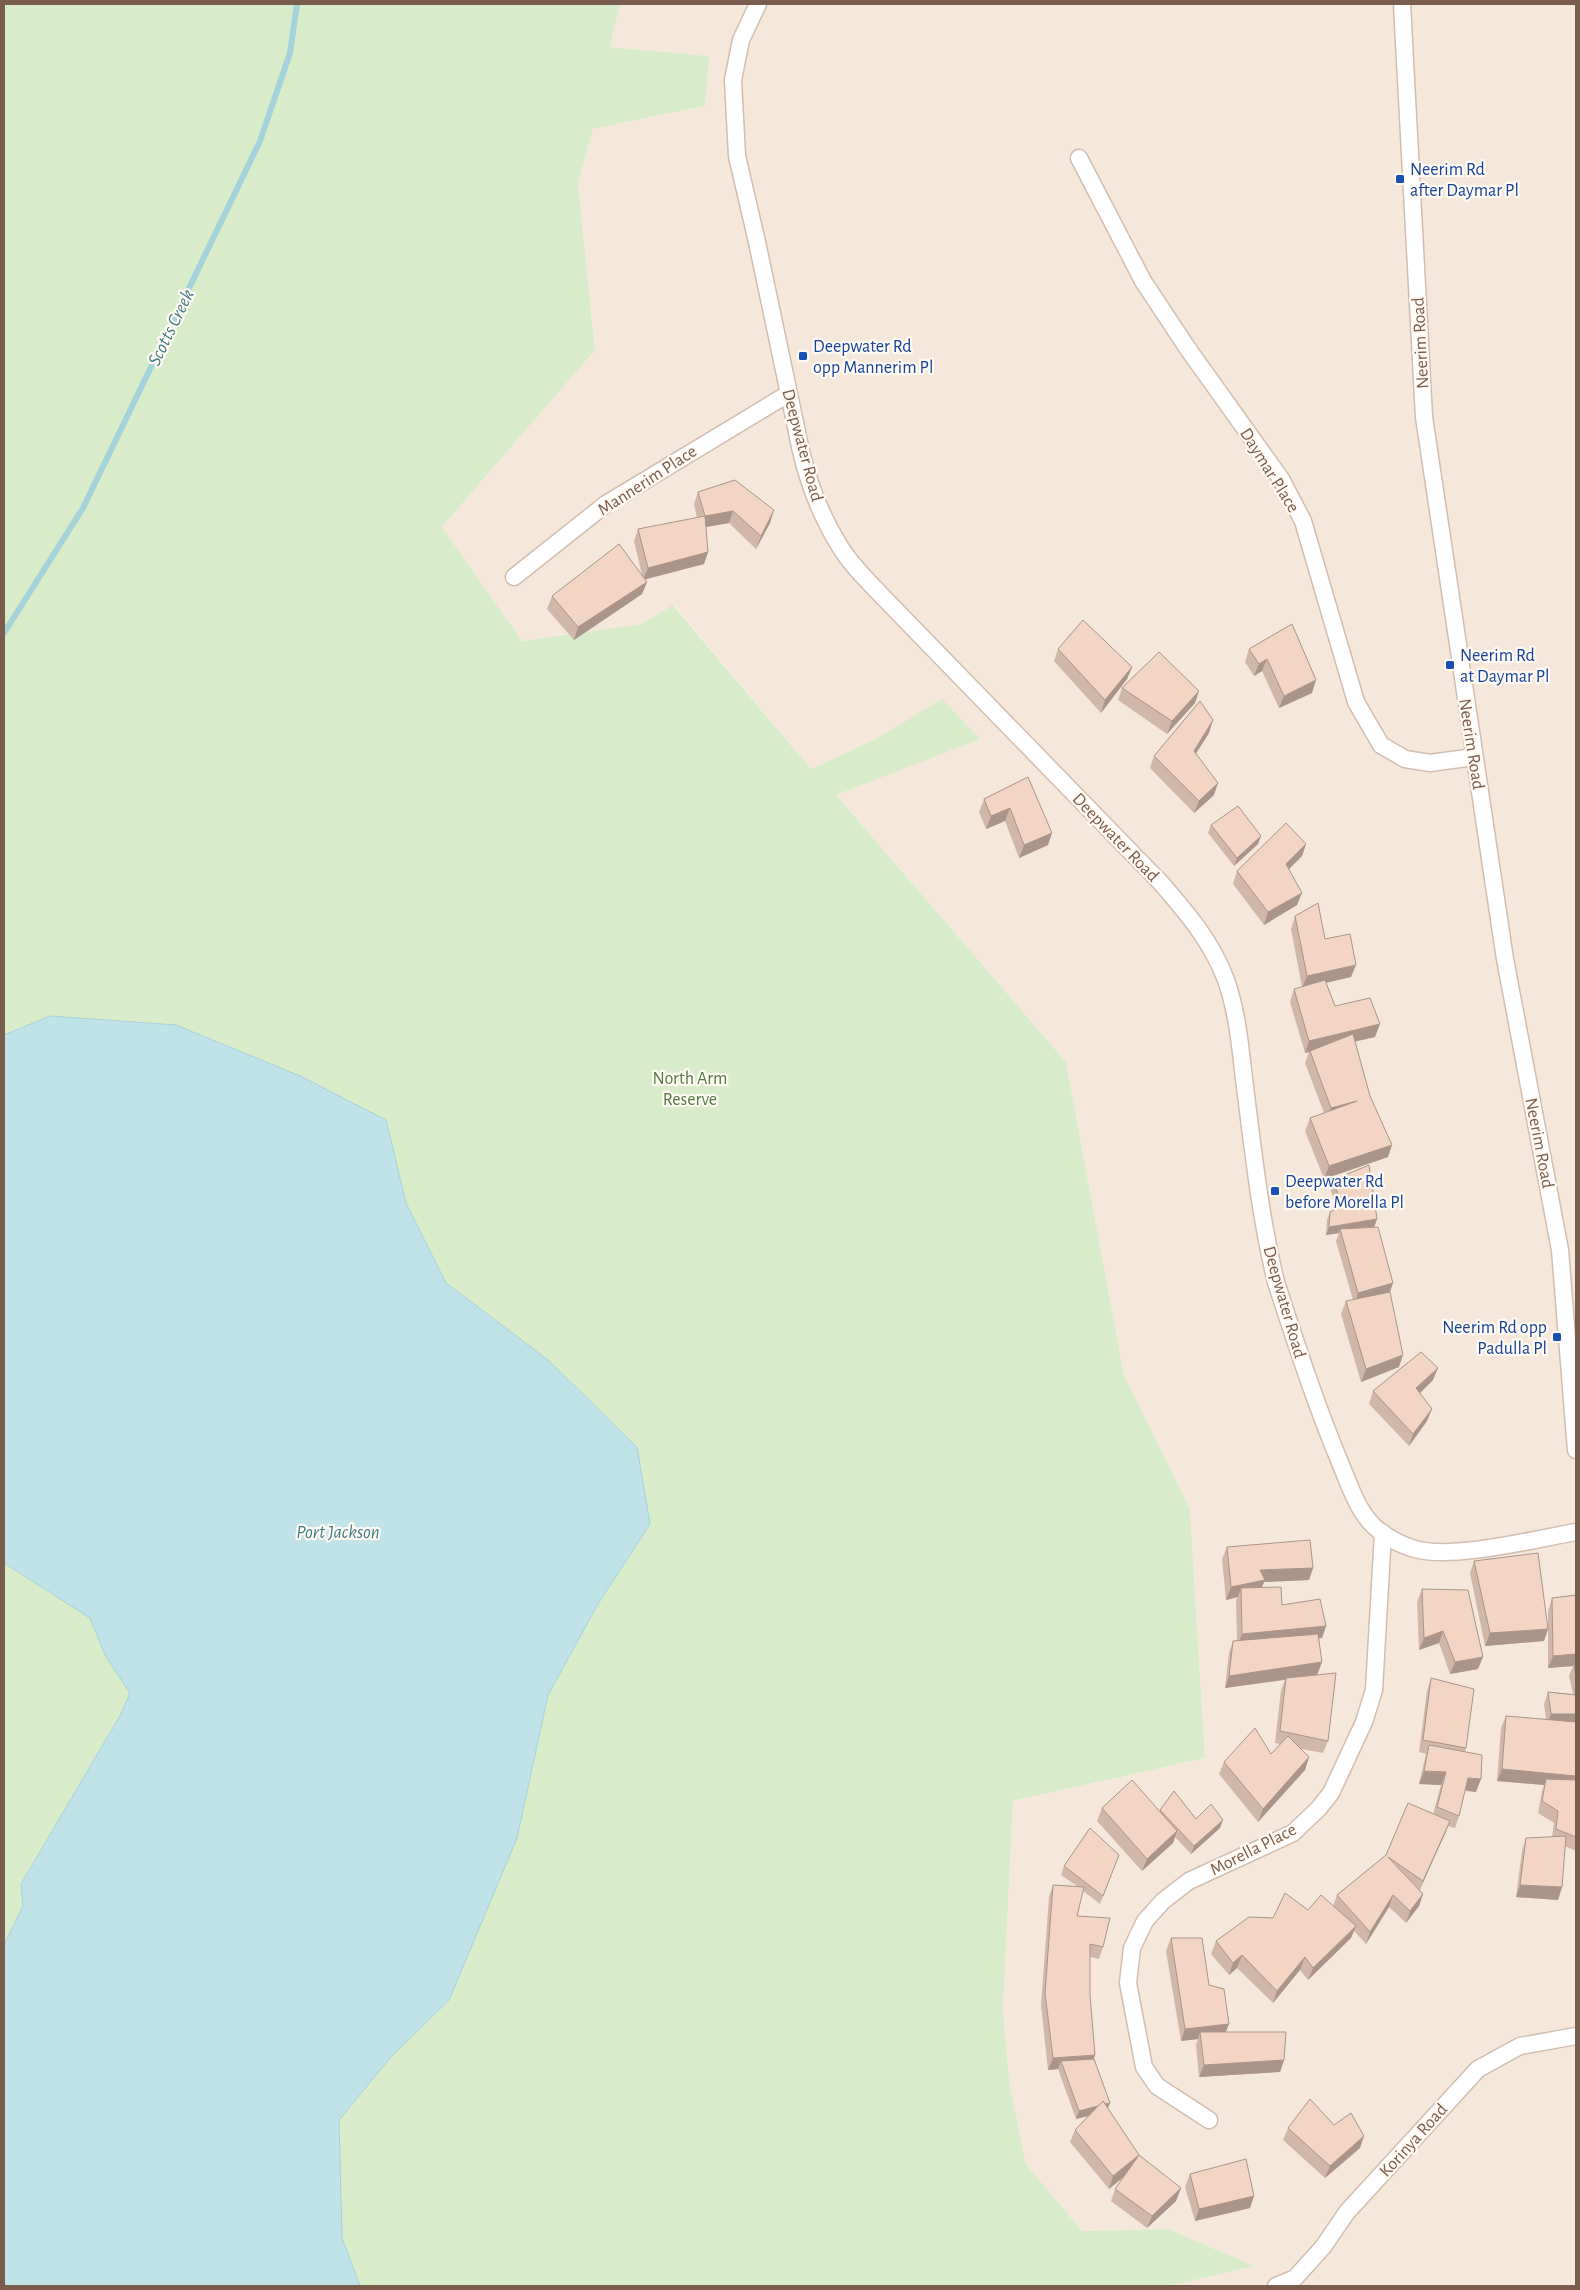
<svg xmlns="http://www.w3.org/2000/svg" width="1580" height="2290" font-family="'Alegreya Sans',sans-serif">
<rect width="100%" height="100%" fill="#fdf6ec"/>
<path fill="#f5e8da" d="M620,4H1576V2286H1169L1253,2266L1168,2229L1082,2231L1026,2164L1010,2087L1003,2010L1013,1801L1205,1758L1190,1509L1124,1375L1066,1062L836,795L980,738L876,739L811,769L674,605L642,624L522,641L442,527L595,350L578,183L593,129L705,106L708,56L610,47Z"/>
<g fill="#d8ecc9">
<path d="M4,4H620L610,47L709,56L705,106L593,129L578,183L595,350L442,527L522,641L642,624L673,605L811,769L876,739L942,699L980,739L836,795L1066,1062L1124,1375L1190,1509L1205,1758L1013,1801L1003,2010L1010,2087L1026,2164L1082,2231L1168,2229L1254,2266L1169,2286H360L342,2238L339,2120L391,2057L517,1838L548,1695L598,1604L650,1524L637,1447L548,1360L446,1283L406,1203L386,1120L50,1016L4,1035Z"/>
<path d="M4,1563L90,1618L105,1655L130,1692L121,1714L21,1884L23,1906L4,1945Z"/>
</g>
<path fill="#bfe3e8" stroke="#a5d3da" d="M50,1016L176,1025L300,1076L386,1120L406,1203L446,1283L548,1360L637,1447L650,1524L598,1604L548,1695L517,1838L449,2000L391,2057L339,2120L342,2238L360,2286H4V1945L23,1906L21,1884L121,1714L130,1693L105,1655L90,1618L4,1563V1035Z"/>
<g fill="none" stroke-linecap="round" stroke-linejoin="round">
<path stroke="#a5d3da" stroke-width="6" d="M4,633L83,508L260,141L290,53L297,4"/>
<defs>
<g id="street">
<path d="M758,4L741,40L733,80L737,156L757,242L801,451C809,485 821,516 839,545C850,564 867,580 882,596L1161,883C1187,913 1212,942 1226,980C1239,1017 1241,1057 1246,1095C1254,1158 1261,1221 1276,1282C1296,1344 1316,1405 1341,1465C1349,1484 1356,1506 1370,1522C1380,1534 1400,1545 1415,1549C1452,1560 1536,1539 1576,1532"/>
<path d="M1402,4L1424,417L1505,959L1560,1250L1576,1450"/>
<path d="M1079,158L1143,281L1188,349L1281,479L1303,521L1356,702L1381,745L1405,759L1430,763L1474,757"/>
<path d="M514,577L606,504L788,394"/>
<path d="M1209,2120L1157,2086L1144,2067L1128,1983L1132,1948L1145,1921L1163,1901L1189,1881L1293,1833L1319,1808L1331,1793L1364,1722L1374,1690L1383,1533"/>
<path d="M1276,2286L1295,2278L1323,2247L1347,2212L1478,2069L1520,2046L1576,2036"/>
</g>
</defs>
<use href="#street" stroke="#d1beb0" stroke-width="19"/>
<use href="#street" stroke="#fff" stroke-width="16"/>
</g>
<g fill="#d1b7a8">
<path d="M698,492L770,523L756,549L729,523L706,527L708,552L704,564L645,579L647,582L642,594L574,640L547,609L552,596L642,575L634,541L638,529L697,518L694,504Z"/>
<path d="M1292,624L1312,693L1279,708L1262,671L1254,676L1245,662L1249,649Z"/>
<path d="M1058,649L1132,667L1127,679L1101,713L1054,661Z"/>
<path d="M1122,688L1195,703L1167,734L1118,700Z"/>
<path d="M1209,733L1196,753L1214,795L1194,813L1150,768L1154,756Z"/>
<path d="M1028,777L1048,845L1019,858L1005,821L986,829L979,812L984,799Z"/>
<path d="M1211,825L1261,836L1258,844L1234,866L1208,833Z"/>
<path d="M1306,844L1302,856L1289,869L1297,905L1264,925L1233,884L1237,871Z"/>
<path d="M1295,916L1325,939L1351,977L1326,983L1335,1006L1375,1037L1355,1041L1370,1096L1388,1157L1324,1179L1305,1131L1310,1118L1324,1113L1305,1063L1309,1052L1305,1053L1290,1002L1294,989L1302,987L1291,929Z"/>
<path d="M1333,1180L1377,1219L1374,1227L1390,1293L1399,1367L1361,1382L1341,1314L1346,1301L1353,1300L1336,1241L1339,1233L1326,1235L1327,1220L1330,1212L1337,1209L1330,1188Z"/>
<path d="M1433,1380L1420,1393L1427,1421L1409,1446L1369,1404L1373,1391Z"/>
<path d="M1227,1547L1313,1568L1309,1580L1264,1582L1262,1587L1282,1605L1326,1626L1322,1638H1318L1322,1662L1317,1675L1328,1741L1323,1753L1301,1749L1309,1757L1305,1770L1258,1822L1219,1774L1224,1762L1271,1754L1280,1744L1275,1743L1281,1690L1285,1680L1225,1688L1229,1653L1233,1641L1237,1640L1236,1600L1238,1597L1226,1600L1222,1559Z"/>
<path d="M1474,1561L1548,1627V1611L1552,1598L1576,1595V1851L1565,1846L1562,1887L1558,1900L1516,1897L1522,1851L1526,1838L1552,1837L1554,1823L1538,1813L1542,1791L1544,1785L1497,1781L1501,1728L1506,1716L1546,1719L1544,1704L1548,1692L1573,1694L1569,1676L1573,1666L1548,1668V1629L1544,1641L1485,1646L1470,1573Z"/>
<path d="M1422,1589L1478,1669L1450,1674L1439,1643L1419,1650L1417,1602Z"/>
<path d="M1431,1678L1466,1748L1465,1752L1476,1792L1465,1791L1459,1816L1455,1828L1448,1826L1420,1890L1423,1894L1419,1906L1406,1923L1389,1907L1366,1944L1354,1931L1351,1938L1308,1980L1300,1970L1273,2003L1237,1968L1229,1975L1211,1954L1216,1941L1273,1918L1308,1910L1333,1906L1337,1895L1386,1855L1433,1814L1441,1785L1419,1784L1426,1754L1419,1752L1427,1691Z"/>
<path d="M1102,1808L1160,1811V1810L1196,1819L1220,1828L1191,1854L1175,1837L1173,1843L1142,1871L1097,1821Z"/>
<path d="M1119,1855L1100,1904L1083,1891L1077,1916L1103,1947L1099,1959L1090,1957V1995L1095,2055L1094,2059L1108,2109L1139,2155L1181,2188L1176,2201L1147,2228L1111,2201L1115,2189L1125,2176L1109,2189L1070,2142L1075,2130L1088,2116L1076,2119L1058,2069L1048,2070L1041,2005L1049,1897L1053,1885L1077,1886L1061,1875L1064,1866Z"/>
<path d="M1171,1938L1209,1985L1229,2024L1226,2032L1284,2060L1280,2072L1199,2077L1196,2045L1198,2039L1181,2041L1166,1951Z"/>
<path d="M1334,2125L1360,2148L1325,2178L1283,2140L1288,2128Z"/>
<path d="M1190,2174L1254,2196L1250,2208L1195,2221L1185,2187Z"/>
</g>
<g fill="#aa9588">
<path d="M774,510L770,523L756,549L761,536Z"/>
<path d="M733,511L729,523L700,528L705,516Z"/>
<path d="M708,552L704,564L643,580L648,568Z"/>
<path d="M647,582L642,594L574,640L578,627Z"/>
<path d="M1267,659L1262,671L1254,676L1259,664Z"/>
<path d="M1132,667L1127,679L1101,713L1105,700Z"/>
<path d="M1316,680L1312,693L1279,708L1284,696Z"/>
<path d="M1199,691L1195,703L1167,734L1172,721Z"/>
<path d="M1213,720L1209,733L1190,763L1194,751Z"/>
<path d="M1218,783L1214,795L1194,813L1199,801Z"/>
<path d="M1010,808L1005,821L986,829L991,816Z"/>
<path d="M1052,833L1048,845L1019,858L1024,845Z"/>
<path d="M1261,836L1258,844L1234,866L1237,858Z"/>
<path d="M1306,844L1302,856L1282,876L1286,864Z"/>
<path d="M1302,893L1297,905L1264,925L1268,912Z"/>
<path d="M1356,965L1351,977L1302,988L1307,976Z"/>
<path d="M1380,1024L1375,1037L1310,1052V1051L1309,1052L1305,1053L1309,1041Z"/>
<path d="M1357,1101L1326,1120L1331,1108Z"/>
<path d="M1392,1145L1388,1157L1324,1179L1329,1166Z"/>
<path d="M1377,1219L1374,1227L1340,1229L1339,1233L1326,1235L1329,1227Z"/>
<path d="M1393,1283L1389,1295L1354,1305L1358,1293Z"/>
<path d="M1403,1355L1399,1367L1361,1382L1366,1369Z"/>
<path d="M1438,1368L1433,1380L1412,1401L1416,1388Z"/>
<path d="M1432,1409L1427,1421L1409,1446L1413,1434Z"/>
<path d="M1313,1568L1309,1580L1264,1582L1260,1592L1241,1588L1238,1597L1226,1600L1231,1587L1260,1570Z"/>
<path d="M1326,1626L1322,1638L1237,1646L1242,1634Z"/>
<path d="M1548,1629L1544,1641L1485,1646L1490,1633Z"/>
<path d="M1443,1631L1439,1643L1419,1650L1424,1638Z"/>
<path d="M1576,1654V1666L1574,1664L1573,1666L1548,1668L1553,1656Z"/>
<path d="M1483,1657L1478,1669L1450,1674L1455,1662Z"/>
<path d="M1322,1662L1317,1675L1225,1688L1229,1676Z"/>
<path d="M1551,1714H1576V1727H1546Z"/>
<path d="M1309,1757L1305,1770L1258,1822L1263,1809Z"/>
<path d="M1502,1769L1576,1776V1788L1546,1779L1544,1785L1497,1781Z"/>
<path d="M1424,1771L1446,1772L1441,1785L1419,1784Z"/>
<path d="M1468,1778L1481,1779L1476,1792L1464,1790Z"/>
<path d="M1223,1820L1220,1828L1191,1854L1194,1846Z"/>
<path d="M1450,1821L1445,1834L1418,1893L1423,1881Z"/>
<path d="M1177,1831L1173,1843L1142,1871L1147,1859Z"/>
<path d="M1520,1885L1562,1887L1558,1900L1516,1897Z"/>
<path d="M1423,1894L1419,1906L1406,1923L1410,1911Z"/>
<path d="M1393,1895L1389,1907L1366,1944L1370,1932Z"/>
<path d="M1356,1926L1351,1938L1308,1980L1313,1968Z"/>
<path d="M1242,1955L1237,1968L1229,1975L1233,1963Z"/>
<path d="M1305,1957L1300,1970L1273,2003L1277,1991Z"/>
<path d="M1229,2024L1224,2036L1200,2032L1198,2039L1181,2041L1185,2029Z"/>
<path d="M1095,2055L1091,2067L1061,2061L1058,2069L1048,2070L1053,2058Z"/>
<path d="M1284,2060L1280,2072L1199,2077L1204,2065Z"/>
<path d="M1110,2103L1107,2111L1076,2119L1079,2111Z"/>
<path d="M1364,2136L1360,2148L1325,2178L1330,2166Z"/>
<path d="M1139,2155L1135,2167L1109,2189L1113,2176Z"/>
<path d="M1181,2188L1176,2201L1147,2228L1152,2216Z"/>
<path d="M1254,2196L1250,2208L1195,2221L1199,2209Z"/>
</g>
<g fill="#f3d5c3" stroke="#aa9588">
<path d="M735,480L774,510L761,536L733,511L705,516L708,552L648,568L638,529L705,516L698,492Z"/>
<path d="M619,544L647,582L578,627L552,596Z"/>
<path d="M1083,620L1132,667L1105,700L1058,649Z"/>
<path d="M1292,624L1316,680L1284,696L1267,659L1259,664L1249,649Z"/>
<path d="M1159,652L1199,691L1172,721L1122,688Z"/>
<path d="M1200,701L1213,720L1194,751L1218,783L1199,801L1154,756Z"/>
<path d="M1028,777L1052,833L1024,845L1010,808L991,816L984,799Z"/>
<path d="M1238,806L1261,836L1237,858L1211,825Z"/>
<path d="M1286,823L1306,844L1286,864L1302,893L1268,912L1237,871Z"/>
<path d="M1318,903L1325,939L1350,934L1356,965L1307,976L1295,916Z"/>
<path d="M1325,980L1335,1006L1370,998L1380,1024L1309,1041L1294,989Z"/>
<path d="M1353,1034L1370,1096L1392,1145L1329,1166L1310,1118L1357,1101L1331,1108L1310,1051Z"/>
<path d="M1369,1165L1377,1219L1329,1227L1330,1212L1342,1206L1333,1180Z"/>
<path d="M1378,1227L1393,1283L1358,1293L1340,1229Z"/>
<path d="M1390,1292L1403,1355L1366,1369L1346,1301Z"/>
<path d="M1421,1352L1438,1368L1416,1388L1432,1409L1413,1434L1373,1391Z"/>
<path d="M1310,1540L1313,1568L1260,1570L1265,1580L1231,1587L1227,1547Z"/>
<path d="M1538,1553L1548,1629L1490,1633L1474,1561Z"/>
<path d="M1281,1587L1282,1605L1320,1599L1326,1626L1242,1634L1241,1588Z"/>
<path d="M1422,1589L1468,1590L1483,1657L1455,1662L1443,1631L1424,1638Z"/>
<path d="M1576,1595V1654L1553,1656L1552,1598Z"/>
<path d="M1318,1634L1322,1662L1229,1676L1233,1641Z"/>
<path d="M1574,1664H1576V1677Z"/>
<path d="M1336,1673L1328,1741L1280,1731L1286,1678Z"/>
<path d="M1431,1678L1474,1689L1466,1748L1423,1740Z"/>
<path d="M1548,1692L1576,1695V1714H1551Z"/>
<path d="M1506,1716L1576,1722V1776L1502,1769Z"/>
<path d="M1255,1728L1271,1754L1288,1736L1309,1757L1263,1809L1224,1762Z"/>
<path d="M1429,1745L1482,1755L1481,1779L1468,1778L1459,1816L1437,1807L1446,1772L1424,1771Z"/>
<path d="M1546,1779L1576,1780V1837L1556,1829L1558,1811L1542,1801Z"/>
<path d="M1132,1780L1177,1831L1147,1859L1102,1808Z"/>
<path d="M1174,1791L1196,1819L1211,1804L1223,1820L1194,1846L1160,1810Z"/>
<path d="M1408,1803L1450,1821L1423,1881L1388,1857L1423,1894L1410,1911L1393,1895L1370,1932L1337,1895L1386,1855Z"/>
<path d="M1090,1828L1119,1855L1103,1896L1064,1866Z"/>
<path d="M1566,1836L1562,1887L1520,1885L1526,1838Z"/>
<path d="M1053,1885L1084,1887L1077,1916L1110,1918L1103,1947L1090,1944V1995L1095,2055L1053,2058L1045,1993Z"/>
<path d="M1285,1893L1308,1910L1321,1895L1356,1926L1313,1968L1305,1957L1277,1991L1242,1955L1233,1963L1216,1941L1249,1917L1273,1918Z"/>
<path d="M1171,1938H1202L1209,1985L1224,1989L1229,2024L1185,2029Z"/>
<path d="M1200,2032H1286L1284,2060L1204,2065Z"/>
<path d="M1094,2059L1110,2103L1105,2104L1103,2101L1098,2106L1079,2111L1061,2061Z"/>
<path d="M1310,2099L1334,2125L1351,2113L1364,2136L1330,2166L1288,2128Z"/>
<path d="M1103,2101L1139,2155L1113,2176L1075,2130Z"/>
<path d="M1139,2155L1181,2188L1152,2216L1115,2189Z"/>
<path d="M1246,2159L1254,2196L1199,2209L1190,2174Z"/>
</g>
<g fill="#1a4fb4" stroke="#fffaf3" stroke-width="2">
<rect x="1395" y="174" width="10" height="10" rx="2.5"/>
<rect x="798" y="351" width="10" height="10" rx="2.5"/>
<rect x="1445" y="660" width="10" height="10" rx="2.5"/>
<rect x="1270" y="1186" width="10" height="10" rx="2.5"/>
<rect x="1552" y="1332" width="10" height="10" rx="2.5"/>
</g>
<g text-anchor="middle" stroke-width="4.5" stroke-linejoin="round" paint-order="stroke">
<g font-size="18" fill="#164399" stroke="#fffaf3" text-anchor="start">
<text x="1410" y="175">Neerim Rd<tspan x="1410" dy="21">after Daymar Pl</tspan></text>
<text x="813" y="352">Deepwater Rd<tspan x="813" dy="21">opp Mannerim Pl</tspan></text>
<text x="1460" y="661">Neerim Rd<tspan x="1460" dy="21">at Daymar Pl</tspan></text>
<text x="1285" y="1187">Deepwater Rd<tspan x="1285" dy="21">before Morella Pl</tspan></text>
<text x="1547" y="1333" text-anchor="end">Neerim Rd opp<tspan x="1547" dy="21">Padulla Pl</tspan></text>
</g>
<g font-size="18" fill="#7a5c4d" stroke="#fffaf3">
<text transform="translate(1420 343) rotate(-93)" y="6">Neerim Road</text>
<text transform="translate(803 445) rotate(75)" y="6">Deepwater Road</text>
<text transform="translate(1270 470) rotate(58)" y="6">Daymar Place</text>
<text transform="translate(647 480) rotate(-33)" y="6">Mannerim Place</text>
<text transform="translate(1472 744) rotate(81)" y="6">Neerim Road</text>
<text transform="translate(1116 837) rotate(46)" y="6">Deepwater Road</text>
<text transform="translate(1540 1143) rotate(79)" y="6">Neerim Road</text>
<text transform="translate(1285 1302) rotate(74)" y="6">Deepwater Road</text>
<text transform="translate(1253 1849) rotate(-27)" y="6">Morella Place</text>
<text transform="translate(1413 2140) rotate(-48)" y="6">Korinya Road</text>
</g>
<g font-size="18" fill="#537a41" stroke="#fffaf3">
<text x="690" y="1084">North Arm<tspan x="690" dy="21">Reserve</tspan></text>
</g>
<g font-size="19" font-style="italic" fill="#437c86" stroke="#fffaf3">
<text transform="translate(170 327) rotate(-64)" y="7">Scotts Creek</text>
<text x="338" y="1538">Port Jackson</text>
</g>
</g>
<rect width="1580" height="2290" fill="none" stroke="#7a5c4d" stroke-width="10"/>
</svg>
